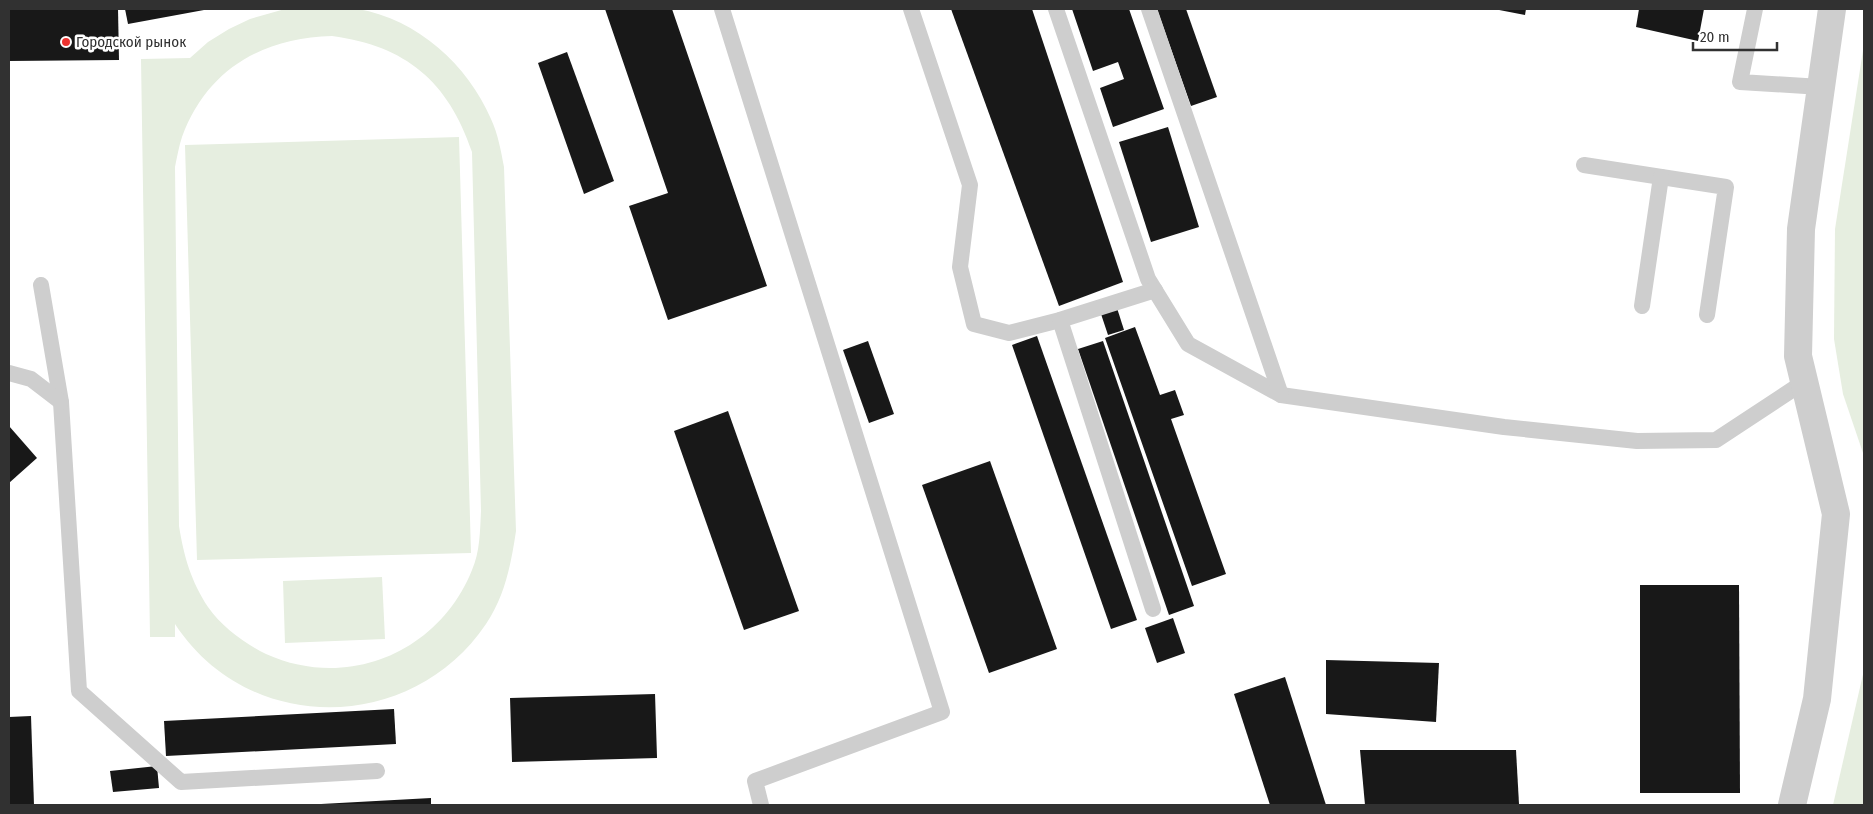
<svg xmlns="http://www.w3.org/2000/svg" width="1873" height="814" font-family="'Fira Sans Condensed',sans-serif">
<rect width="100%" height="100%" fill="#fff"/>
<g fill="#e6eee0" fill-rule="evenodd">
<path d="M285,9C307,9 336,6 358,9C417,19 468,65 491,119C498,134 501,151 504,167L516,531C511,564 505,596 486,624C412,734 248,736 175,624V637H150L141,59L190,58L208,42L229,29L250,19ZM332,36C406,46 448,81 472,152L481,511C480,531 480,552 472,570C439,652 348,691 266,654C244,643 222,627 208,607C191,581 184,557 179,526L175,167C177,157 179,146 182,137C207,69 263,38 332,36Z"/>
<path d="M1864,44V456L1843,394L1834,339L1835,229Z"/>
<path d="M459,137L471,553L197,560L185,145Z"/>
<path d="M382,577L385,639L285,643L283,581Z"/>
<path d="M1864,670V805H1833Z"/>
</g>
<g fill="#181818">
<path d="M9,9H118L119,60L9,61Z"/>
<path d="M125,9H204V10L128,24Z"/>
<path d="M605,9H672L767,286L668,320L629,206L668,193Z"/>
<path d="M951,9H1032L1123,282L1059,306Z"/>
<path d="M1072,9H1129L1164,109L1113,127L1100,88L1124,79L1118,62L1093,71Z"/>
<path d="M1157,9H1186L1217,97L1191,106Z"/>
<path d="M1494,9H1526L1525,15Z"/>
<path d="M1639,9H1704L1698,41L1636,27Z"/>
<path d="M567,52L614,181L584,194L538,63Z"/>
<path d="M1168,127L1199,227L1151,242L1119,142Z"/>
<path d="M1117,308L1124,330L1108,335L1101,314Z"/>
<path d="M1135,327L1160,395L1175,390L1184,415L1171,419L1226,574L1192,586L1105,338Z"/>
<path d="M1037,336L1137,620L1111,629L1012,345Z"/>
<path d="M868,341L894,414L869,423L843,350Z"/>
<path d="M1103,341L1194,606L1169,615L1078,349Z"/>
<path d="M728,411L799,611L744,630L674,431Z"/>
<path d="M9,426L37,458L9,483Z"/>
<path d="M990,461L1057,649L989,673L922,485Z"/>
<path d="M1640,585H1739L1740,793H1640Z"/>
<path d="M1173,618L1185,653L1157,663L1145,628Z"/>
<path d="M1326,660L1439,663L1436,722L1326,714Z"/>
<path d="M1285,677L1326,805H1270L1234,694Z"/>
<path d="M655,694L657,758L512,762L510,698Z"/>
<path d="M394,709L396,744L166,756L164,721Z"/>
<path d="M31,716L34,805H9V717Z"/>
<path d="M1360,750H1516L1519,804L1365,805Z"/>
<path d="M157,766L159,788L113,792L110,771Z"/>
<path d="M431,798V805H321V804Z"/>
</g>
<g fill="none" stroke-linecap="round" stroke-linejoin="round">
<g stroke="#cecece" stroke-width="16">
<path d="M722,9L942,712L755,781L761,805"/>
<path d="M911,9L970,185L960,267L974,324L1009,333L1060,320"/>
<path d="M1056,9L1148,279L1188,344L1281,395L1504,427L1637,441L1716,440L1804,382"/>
<path d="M1149,9L1281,395"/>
<path d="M1755,9L1740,82L1821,87"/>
<path d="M1584,165L1726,187L1707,315"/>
<path d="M41,285L61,402L79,691L181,782L377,771"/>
<path d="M1642,306L1661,177"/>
<path d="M9,373L31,379L61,402"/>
<path d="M1153,609L1060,320L1155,290"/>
</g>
<path stroke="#cecece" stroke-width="28" d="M1792,805L1817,699L1836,514L1798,356L1801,229L1832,9"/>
</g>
<circle fill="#ec3330" stroke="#fff" stroke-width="2" cx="66" cy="42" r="5"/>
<g text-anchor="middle" stroke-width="5" stroke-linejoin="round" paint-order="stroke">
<g font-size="15" fill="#313131" stroke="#fff" text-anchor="start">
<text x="76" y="47">Городской рынок</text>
</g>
</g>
<rect width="1873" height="814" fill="none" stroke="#313131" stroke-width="20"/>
<path d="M1693 42v8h84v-8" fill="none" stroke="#313131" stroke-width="2.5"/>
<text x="1700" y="42" font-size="15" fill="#313131" stroke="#ffffff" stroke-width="4" paint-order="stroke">20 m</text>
</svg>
